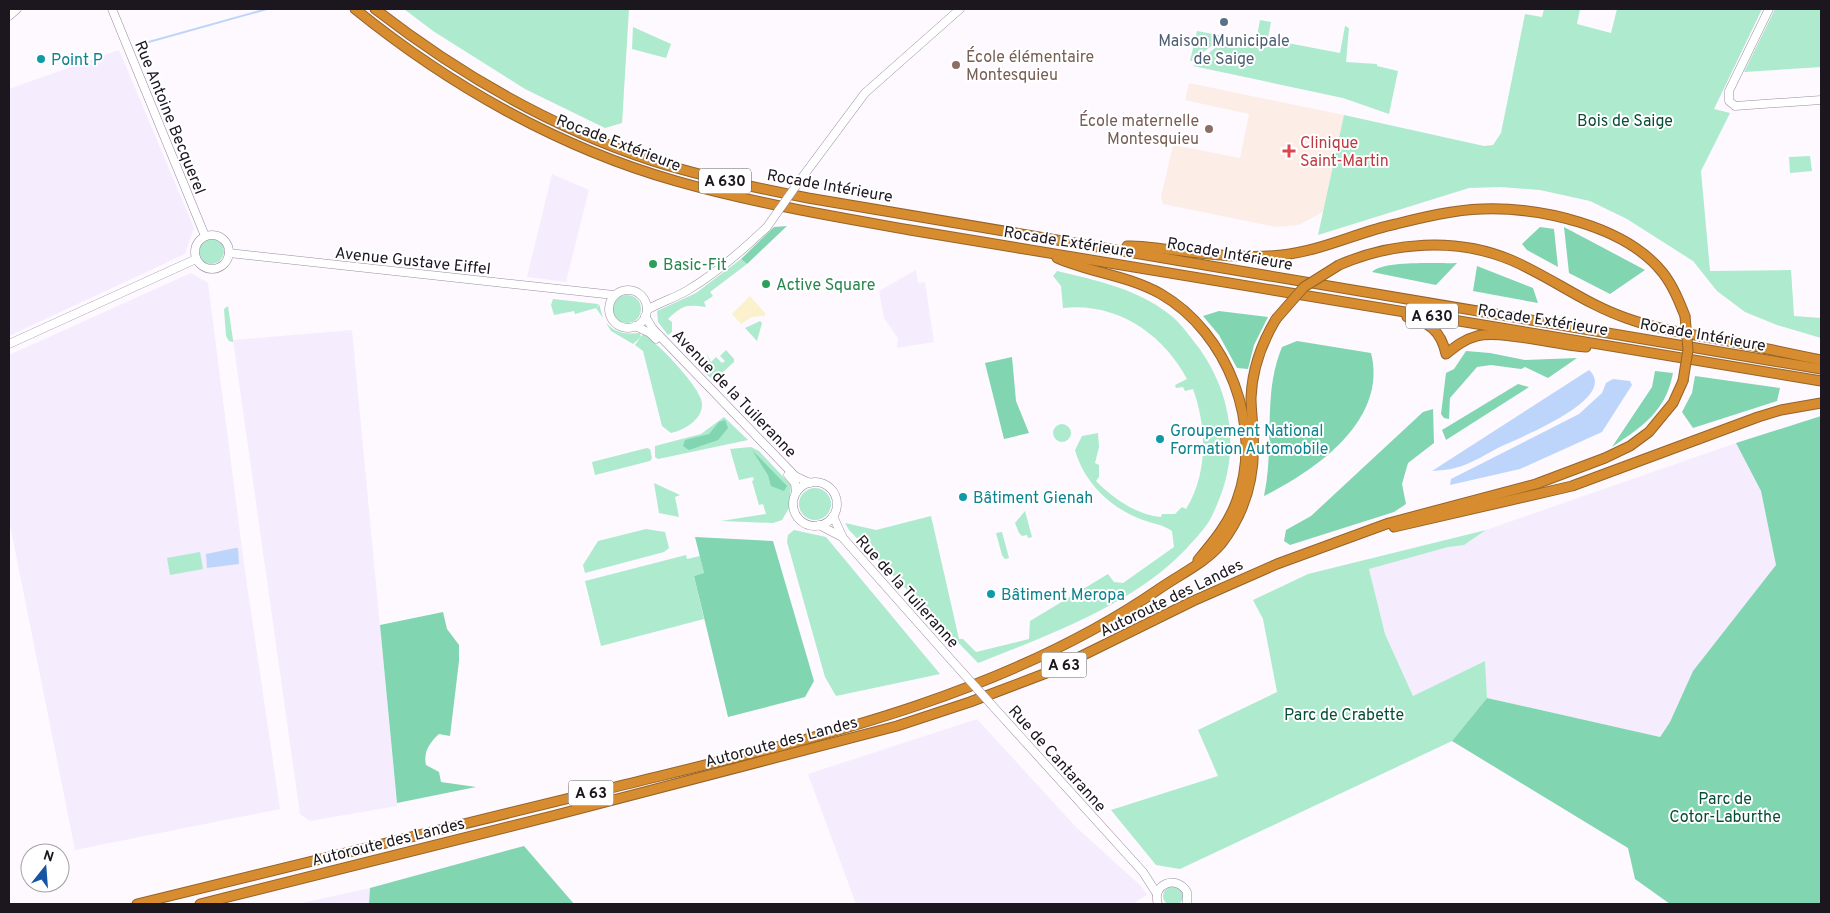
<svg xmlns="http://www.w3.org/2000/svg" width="1830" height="913" font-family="Overpass,sans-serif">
<rect width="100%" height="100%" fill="#fdf9ff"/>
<g fill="#f5edfd">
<path d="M119,50L194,228L185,254L9,336V89Z"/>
<path d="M552,174L589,190L566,282L527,277Z"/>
<path d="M916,270L918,283L925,282L934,342L897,348L898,338L884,318L879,291Z"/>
<path d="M191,273L208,283L244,564L280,809L75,850L9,520V355Z"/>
<path d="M352,330L397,806L310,821L300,814L233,340Z"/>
<path d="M1736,443L1761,491L1776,565L1693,671L1670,722L1659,737L1487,698L1485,661L1413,696L1385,634L1369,569L1448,546L1464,545L1486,530Z"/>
<path d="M977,719L1075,826L1142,887L1147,895L1133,904H856L808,774Z"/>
<path d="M370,888L369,904H297Z"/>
</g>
<path fill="#fceee6" d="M1189,83L1344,115L1323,212L1299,225L1276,227L1163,204L1161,197L1173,145L1240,158L1249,114L1185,100Z"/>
<g fill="#adeace">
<path d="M404,9H629L622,123L605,128L525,89L433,31Z"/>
<path d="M1544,9H1580L1577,24L1611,33L1617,9H1762L1714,109L1730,113L1701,171L1710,271L1791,270L1794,316L1821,318V338L1777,325L1745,312L1717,291L1693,261L1627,219L1590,201L1540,190L1501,187L1469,188L1318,235L1344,115L1484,146L1493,145L1501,133L1525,14L1542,17Z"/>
<path d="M1775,9H1821V67L1744,72Z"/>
<path d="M1260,20L1271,22L1267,43L1256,41Z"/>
<path d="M1345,26L1349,28L1346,62L1377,64V66L1398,71L1389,114L1343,98L1193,66L1221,43L1231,44L1236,42L1250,47H1273L1277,41L1340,53Z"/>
<path d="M633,27L671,44L666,58L632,49Z"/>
<path d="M1197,31L1224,36L1192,61H1190Z"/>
<path d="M1810,156L1812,171L1790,173L1789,157Z"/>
<circle cx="211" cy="251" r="13"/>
<path d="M741,259L747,264L710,292L713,296L704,302L706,307C686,305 684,304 668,319L672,322V332L668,335L658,322L657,311L696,293Z"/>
<path d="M1057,271C1096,280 1137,289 1169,314C1181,323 1190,337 1199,348C1232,394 1240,451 1218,502C1215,509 1212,517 1208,523C1202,532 1193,541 1186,549C1134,604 1047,636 978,663L849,530L845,523L876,530L931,516L959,639H963L976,652L1029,639L1030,621L1108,574L1114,582L1123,583L1174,547L1172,531C1162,524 1154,524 1143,520C1112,509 1084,483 1075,450L1082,436L1098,433L1099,447L1095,463L1099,465V477L1096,481C1113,498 1136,515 1161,517L1162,514H1175L1182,507L1186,509C1208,473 1207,428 1193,389L1185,391L1183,387L1176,388L1175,385L1187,379C1163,334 1117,302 1063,308L1061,286L1053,276Z"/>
<circle cx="627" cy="309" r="14"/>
<path d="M553,299L598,304L597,308L599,304L603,318L596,308L575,314L574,311L554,315L551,305Z"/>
<path d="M228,306L233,340V342L229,341L226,336L224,309Z"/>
<path d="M760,321L762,323L757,341L745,328Z"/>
<path d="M606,323C617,334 625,334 640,333L641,337L633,344L611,331Z"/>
<path d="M643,334C660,345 694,381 701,399C707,417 685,430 671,433L662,426L643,351L635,345Z"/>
<path d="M726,350L734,359V362L714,380L703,372L709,360L706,352L711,362L716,357L722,363L725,361L720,356Z"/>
<path d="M724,417L748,440L658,459L655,457V446L701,434Z"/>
<circle cx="1062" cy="433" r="9"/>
<path d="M751,447L759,451L791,485L789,508L782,520L773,523L721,521L766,514L763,504L759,505L752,481L754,480L753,477L739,480L730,449Z"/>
<path d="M647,448L650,449L652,458L650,461L595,475L592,462Z"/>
<path d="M654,483L680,495L675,497L679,517L659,513Z"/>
<circle cx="815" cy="504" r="16"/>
<path d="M1025,511L1032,537L1028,538L1027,535L1022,536L1019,533L1015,523Z"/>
<path d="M646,529L665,532L669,548L664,552L585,573L583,565L598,541Z"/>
<path d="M794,530L826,537L940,674L836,696L825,677L787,542L788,535Z"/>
<path d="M1486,530L1464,545L1448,547L1369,569L1385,634L1413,696L1485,661L1487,698L1452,741L1180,869L1156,865L1111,810L1218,776L1198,730L1277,692L1263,619L1253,600L1308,574Z"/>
<path d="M1002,532L1009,558L1005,559L1002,555L996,533Z"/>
<path d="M200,552L203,569L170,575L167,558Z"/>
<path d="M686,555L687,559L700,556L704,573L694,576L704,619L601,646L585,581Z"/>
<circle cx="1173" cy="896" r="10"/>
</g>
<g fill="#81d5b1">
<path d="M787,226L747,264L741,259L774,227Z"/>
<path d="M1540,227L1554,229L1558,267L1527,250L1522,244Z"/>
<path d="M1564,227L1645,270L1610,294L1569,273Z"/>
<path d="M1457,263L1436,285L1372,272C1384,260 1439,264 1457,263Z"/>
<path d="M1477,266L1533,288L1538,303L1473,291Z"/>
<path d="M1219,311L1268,317L1254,345L1248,369L1237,368L1219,335L1203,316Z"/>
<path d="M1297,341L1371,353C1388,420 1316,470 1264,496C1275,446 1262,395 1282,347Z"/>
<path d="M1466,351L1490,353L1525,360L1577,358L1548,378L1525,367L1521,369L1491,365L1477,367L1450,398L1449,419L1444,418L1441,414L1446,373L1454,369Z"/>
<path d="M1012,357L1016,401L1029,433L1004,439L985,363Z"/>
<path d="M1655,371L1673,373C1666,411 1643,426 1612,447L1652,387Z"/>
<path d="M1695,376L1780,388L1777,401L1693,428L1682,412L1692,393Z"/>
<path d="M1518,384L1529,387L1446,440L1442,430Z"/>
<path d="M1433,409L1434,443L1408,463L1402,484L1406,504L1394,512L1290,545L1284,541L1286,530L1311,516L1423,412Z"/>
<path d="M1821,416V904H1670L1635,879L1628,848L1452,741L1487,698L1660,737L1670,722L1693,671L1776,565L1761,491L1736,443Z"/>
<path d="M725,420L728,428L718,440L689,450L683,446L685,440L709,434L719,422Z"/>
<path d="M752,450L787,486L784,491L771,486L768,475Z"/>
<path d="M695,537L773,541L814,681L805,697L728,717L694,576L704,573Z"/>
<path d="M443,612L447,629L459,645V661L450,736L439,734C430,742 423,752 426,765L439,772L441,782L476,787L397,803L380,625Z"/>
<path d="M524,846L574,904H369L370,888Z"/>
</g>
<path fill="#fbf1cc" d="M750,296L765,313V316L752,317L741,324L732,314Z"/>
<g fill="#bed5fb">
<path d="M1589,370C1620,398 1521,437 1504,445C1489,452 1472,464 1455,468C1448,470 1440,470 1432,471Z"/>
<path d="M1613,379L1630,381L1632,385L1602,432L1520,469L1450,485L1451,479L1579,414L1602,393L1606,383Z"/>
<path d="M235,548H238L239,564L207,568L206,554Z"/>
</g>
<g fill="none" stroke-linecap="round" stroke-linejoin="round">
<path stroke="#bed5fb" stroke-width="2" d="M138,45L267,9"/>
<defs>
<g id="secondary">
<path d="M112,9L205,236"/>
<path d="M1769,9L1729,91V101L1735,106L1821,100"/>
<path d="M9,16L17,9"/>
<path d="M798,183L865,93L960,9"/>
<circle cx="212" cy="252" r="17"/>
<path d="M229,253L614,295"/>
<circle cx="628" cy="309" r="19"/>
<path d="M647,310C660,302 675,298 688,290C718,272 742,251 767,227"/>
<path d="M645,316L653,329L795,476L810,483"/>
<path d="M635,326L650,333L656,339"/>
<path d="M9,344L196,259"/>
<path d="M788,475L795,483L796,493"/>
<circle cx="815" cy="504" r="22"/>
<path d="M833,516L843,538L953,662"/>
<path d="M819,525L842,537"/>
<path d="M1008,723L1143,872L1157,894"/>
<path d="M1158,904C1151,884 1177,874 1187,892V904"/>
</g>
<g id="highway">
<path d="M355,9C449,85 559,148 676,181C753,203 832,216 910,230L1821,381"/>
<path d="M375,9C459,74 552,128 653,161C704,177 756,188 808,198L1821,369"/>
<path d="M1127,246C1142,245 1158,249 1173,250C1209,254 1245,259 1282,255C1321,251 1358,232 1396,224C1424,217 1453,210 1482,209C1539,207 1625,225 1663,273C1673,286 1679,301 1685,316"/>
<path d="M1057,258C1091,273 1127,275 1161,294C1228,333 1264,426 1237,500C1229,523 1214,541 1198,560"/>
<path d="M1339,265C1392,242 1456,237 1511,260C1551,277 1585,304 1626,318C1659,330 1694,335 1729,341C1760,347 1790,354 1821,360"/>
<path d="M1407,317C1429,322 1441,331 1446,354C1456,346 1465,339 1477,336C1501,330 1558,345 1586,347"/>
<path d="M1394,527L1572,486L1758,417L1781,410L1821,403"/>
<path d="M137,904C295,865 453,827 611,788C798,742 998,700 1159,589C1179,575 1205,563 1221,544C1246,512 1256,474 1253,433C1253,422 1251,410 1251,398C1252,370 1261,344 1276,319"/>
<path d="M200,904L552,816L897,726L970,702L1049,672L1193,601L1277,564L1389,523L1536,484L1605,458L1630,446L1649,432L1673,403L1683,381"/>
</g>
</defs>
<use href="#secondary" stroke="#9b8ba4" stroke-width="9"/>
<use href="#highway" stroke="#956329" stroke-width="11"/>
<use href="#secondary" stroke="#fff" stroke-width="8"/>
<use href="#highway" stroke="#d68c2f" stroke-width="9"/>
<defs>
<g id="secondary-bridge">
<path d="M767,227L798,183"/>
<path d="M953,662L1008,723"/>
</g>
<g id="highway-bridge">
<path d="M1276,319L1304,287L1339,265"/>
<path d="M1683,381L1688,350L1685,316"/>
</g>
</defs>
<use href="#secondary-bridge" stroke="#9b8ba4" stroke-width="9" stroke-linecap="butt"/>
<use href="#highway-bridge" stroke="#956329" stroke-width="11" stroke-linecap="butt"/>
<use href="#secondary-bridge" stroke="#fff" stroke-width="8"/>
<use href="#highway-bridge" stroke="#d68c2f" stroke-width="9"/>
</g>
<circle fill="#5c6f8a" stroke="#fff" stroke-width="2" cx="1224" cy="22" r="5"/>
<g fill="#0f9aa8" stroke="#fff" stroke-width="2">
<circle cx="41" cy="59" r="5"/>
<circle cx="1160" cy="439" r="5"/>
<circle cx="963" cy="497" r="5"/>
<circle cx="991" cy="594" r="5"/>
</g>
<g fill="#8d6e63" stroke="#fff" stroke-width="2">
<circle cx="956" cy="65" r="5"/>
<circle cx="1209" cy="129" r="5"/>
</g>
<path fill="#e0444e" stroke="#fff" stroke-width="2" d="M1286.5 143.5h5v5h5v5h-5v5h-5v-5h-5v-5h5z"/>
<g fill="#2e9e5b" stroke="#fff" stroke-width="2">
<circle cx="653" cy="264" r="5"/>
<circle cx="766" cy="284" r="5"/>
</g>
<g text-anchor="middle" stroke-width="4" stroke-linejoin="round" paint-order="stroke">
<g fill="#fff" stroke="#605c62" stroke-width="1">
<rect x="699" y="168.5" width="52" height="25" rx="4"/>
<rect x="1406" y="303.5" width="52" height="25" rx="4"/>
<rect x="1041.5" y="652.5" width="45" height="25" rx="4"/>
<rect x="568.5" y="780.5" width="45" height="25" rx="4"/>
</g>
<g font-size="15" font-weight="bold" fill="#1c161f">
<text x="725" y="186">A 630</text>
<text x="1432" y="321">A 630</text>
<text x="1064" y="670">A 63</text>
<text x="591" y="798">A 63</text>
</g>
<g font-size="16" fill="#4e5e75" stroke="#fff">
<text x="1224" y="46">Maison Municipale<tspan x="1224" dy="18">de Saige</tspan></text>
</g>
<g font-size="16" fill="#785e54" stroke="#fff" text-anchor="start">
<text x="966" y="62">École élémentaire<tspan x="966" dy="18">Montesquieu</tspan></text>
<text x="1199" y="126" text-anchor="end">École maternelle<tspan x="1199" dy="18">Montesquieu</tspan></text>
</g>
<g font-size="16" fill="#0d838f" stroke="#fff" text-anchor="start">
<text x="51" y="65">Point P</text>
<text x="1170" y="436">Groupement National<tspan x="1170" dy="18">Formation Automobile</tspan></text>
<text x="973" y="503">Bâtiment Gienah</text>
<text x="1001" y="600">Bâtiment Meropa</text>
</g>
<g font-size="16" fill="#1c161f" stroke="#fff">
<text transform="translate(171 117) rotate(68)" y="6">Rue Antoine Becquerel</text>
<text transform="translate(619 142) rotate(21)" y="6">Rocade Extérieure</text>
<text transform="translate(830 185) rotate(10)" y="6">Rocade Intérieure</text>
<text transform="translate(1069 241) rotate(9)" y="6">Rocade Extérieure</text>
<text transform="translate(1230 253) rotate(10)" y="6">Rocade Intérieure</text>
<text transform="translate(413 260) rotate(6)" y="6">Avenue Gustave Eiffel</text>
<text transform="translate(1543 319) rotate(9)" y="6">Rocade Extérieure</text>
<text transform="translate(1703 334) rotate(10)" y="6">Rocade Intérieure</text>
<text transform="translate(735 393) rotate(46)" y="6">Avenue de la Tuileranne</text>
<text transform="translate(908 591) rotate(48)" y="6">Rue de la Tuileranne</text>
<text transform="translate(1171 597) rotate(-26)" y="6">Autoroute des Landes</text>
<text transform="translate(781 741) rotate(-15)" y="6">Autoroute des Landes</text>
<text transform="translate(1058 758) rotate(48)" y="6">Rue de Cantaranne</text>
<text transform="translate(388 841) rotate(-14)" y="6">Autoroute des Landes</text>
</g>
<g font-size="16" fill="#074e37" stroke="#fff">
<text x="1625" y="126">Bois de Saige</text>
<text x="1344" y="720">Parc de Crabette</text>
<text x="1725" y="804">Parc de<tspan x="1725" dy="18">Cotor-Laburthe</tspan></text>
</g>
<g font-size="16" fill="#be3a42" stroke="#fff" text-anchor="start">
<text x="1300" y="148">Clinique<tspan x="1300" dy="18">Saint-Martin</tspan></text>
</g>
<g font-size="16" fill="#27864d" stroke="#fff" text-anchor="start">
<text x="663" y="270">Basic-Fit</text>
<text x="776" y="290">Active Square</text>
</g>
</g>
<rect width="1830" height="913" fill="none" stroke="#1c161f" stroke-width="20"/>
<g transform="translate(45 868) rotate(17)"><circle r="24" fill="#ffffff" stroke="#a4a2a5"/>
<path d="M0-4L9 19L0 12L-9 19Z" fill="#1654a4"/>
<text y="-8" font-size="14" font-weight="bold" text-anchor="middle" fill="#1c161f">N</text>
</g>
</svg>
